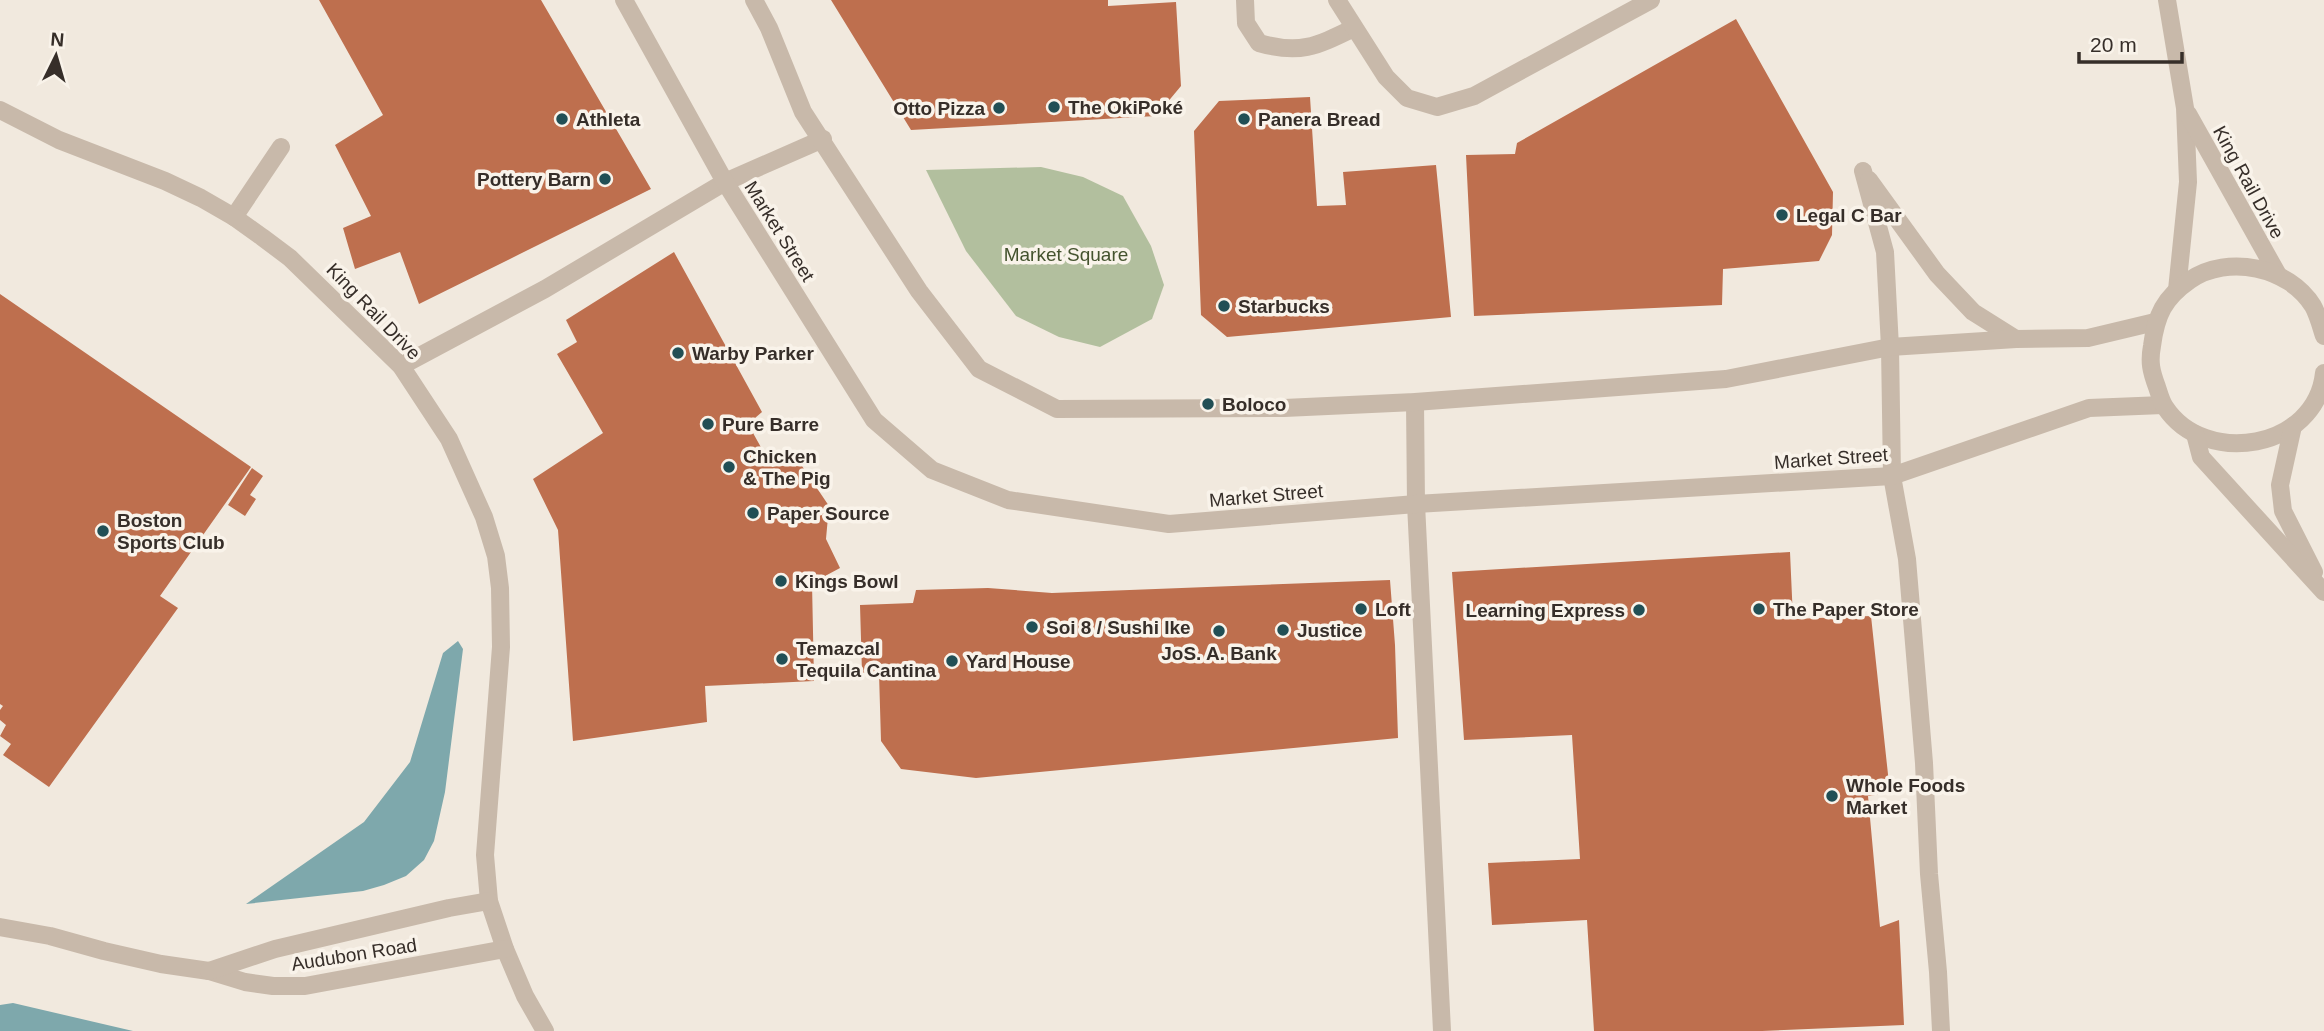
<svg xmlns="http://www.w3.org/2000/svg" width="2324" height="1031" font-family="Helvetica,sans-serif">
<rect width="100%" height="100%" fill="#f1e9de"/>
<path fill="#b2bf9e" d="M1041,167L1083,177L1123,196L1151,246L1164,285L1152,319L1100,347L1059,337L1016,316L966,251L926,170Z"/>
<g fill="#7ea8ac">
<path d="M458,641L463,649L445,792L434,841L424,860L406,876L384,885L363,891L246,904L364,822L410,762L443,653Z"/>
<path d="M13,1003L133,1031H0V1005Z"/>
</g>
<g fill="#be6f4e">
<path d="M319,0H541L651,189L419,304L400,252L355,269L343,228L371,216L335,145L383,115Z"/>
<path d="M831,0H1108V6L1176,2L1181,86L1156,116L911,130Z"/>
<path d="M1736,19L1833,192L1832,235L1819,261L1723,269L1722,305L1474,316L1466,155L1515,154L1517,143Z"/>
<path d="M1310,97L1317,206L1346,205L1343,172L1436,165L1451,317L1227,337L1201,315L1194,131L1219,101Z"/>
<path d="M674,252L762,412L748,424L772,467L800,463L829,506L826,539L840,568L812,583L814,681L705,686L707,722L573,741L558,530L533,479L603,433L557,354L577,342L566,320Z"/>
<path d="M0,294L251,467L160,596L178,608L49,787L3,755L11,744L0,736L6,725L0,720V710L3,706L0,704Z"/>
<path d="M252,468L263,476L250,495L256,499L245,516L228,505Z"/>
<path d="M1790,552L1793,619L1871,616L1890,793L1868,796L1880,927L1899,920L1904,1025L1762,1031H1594L1587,920L1492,925L1488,863L1580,859L1572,735L1464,740L1452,572Z"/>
<path d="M1390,580L1395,645L1398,738L976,778L901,769L881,741L879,673H862L860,605L913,603L916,590L988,588L1052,593Z"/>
</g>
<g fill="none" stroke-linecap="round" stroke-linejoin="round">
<g stroke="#c8b9aa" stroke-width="18">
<path d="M1245,0L1246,23L1259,43C1300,55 1317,46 1354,28"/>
<path d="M1337,0L1386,77L1407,98L1437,107L1474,96L1651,0"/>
<path d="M1863,171L1885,252L1890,347L1892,476L1907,559L1924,763L1929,874L1938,972L1941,1031"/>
<path d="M1869,180L1937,274L1973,312L2016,339"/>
<path d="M234,217L281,147"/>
<path d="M401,366L545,289L725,182L823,139"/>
<path d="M1415,402L1416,504L1442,1031"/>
</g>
<g stroke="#c8b9aa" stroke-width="18">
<path d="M624,0L725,182L874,420L932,470L1008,500L1169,524L1416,504L1892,476L2089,408L2163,405"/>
<path d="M754,0L769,28L803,112L919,291L979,369L1057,409L1284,408L1415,402L1726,379L1890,347L2016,339L2088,338L2155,322"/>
<path d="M2167,0L2185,108L2188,182L2177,290"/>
<path d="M0,110L59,140L165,181L201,198L234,217L262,237L290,258L401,366L449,439L484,517L496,556L500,588L501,647L485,855L489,901L505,949L525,996L545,1031"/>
<path d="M2188,114L2278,275"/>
<path d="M2324,336C2321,327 2318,315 2313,306C2289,267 2228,254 2190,280C2164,298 2156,315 2152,346C2149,362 2151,371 2157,387C2159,393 2161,401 2165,407C2205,468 2316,449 2324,373"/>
<path d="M2293,426L2280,485L2283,511L2314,572"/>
<path d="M2195,434L2201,457L2324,592"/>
<path d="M0,927L50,936L104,951L161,964L209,971L245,982L273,986H305L505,949"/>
<path d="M209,971L275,949L449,908L489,901"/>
</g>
</g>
<g fill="#214f55" stroke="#f9f3ea" stroke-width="2.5">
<circle cx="1054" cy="107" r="7"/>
<circle cx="999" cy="108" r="7"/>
<circle cx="562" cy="119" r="7"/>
<circle cx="1244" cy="119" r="7"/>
<circle cx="605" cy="179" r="7"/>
<circle cx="1782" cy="215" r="7"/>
<circle cx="1224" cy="306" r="7"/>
<circle cx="678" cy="353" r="7"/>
<circle cx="1208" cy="404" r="7"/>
<circle cx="708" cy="424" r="7"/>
<circle cx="729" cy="467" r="7"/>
<circle cx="753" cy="513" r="7"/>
<circle cx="103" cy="531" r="7"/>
<circle cx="781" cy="581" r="7"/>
<circle cx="1361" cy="609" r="7"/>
<circle cx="1759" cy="609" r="7"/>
<circle cx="1639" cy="610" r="7"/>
<circle cx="1032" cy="627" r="7"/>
<circle cx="1283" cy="630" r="7"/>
<circle cx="1219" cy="631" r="7"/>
<circle cx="782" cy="659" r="7"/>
<circle cx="952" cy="661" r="7"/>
<circle cx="1832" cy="796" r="7"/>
</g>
<g text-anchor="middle" stroke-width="7" stroke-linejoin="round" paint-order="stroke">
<g font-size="19" font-weight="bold" fill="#362e29" stroke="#f9f3ea" text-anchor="start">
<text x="1068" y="114">The OkiPoké</text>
<text x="985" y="115" text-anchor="end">Otto Pizza</text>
<text x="576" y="126">Athleta</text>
<text x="1258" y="126">Panera Bread</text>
<text x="591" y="186" text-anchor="end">Pottery Barn</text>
<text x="1796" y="222">Legal C Bar</text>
<text x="1238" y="313">Starbucks</text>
<text x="692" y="360">Warby Parker</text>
<text x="1222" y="411">Boloco</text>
<text x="722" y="431">Pure Barre</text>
<text x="743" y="463">Chicken<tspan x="743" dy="22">&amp; The Pig</tspan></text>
<text x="767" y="520">Paper Source</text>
<text x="117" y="527">Boston<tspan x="117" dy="22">Sports Club</tspan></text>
<text x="795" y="588">Kings Bowl</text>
<text x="1375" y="616">Loft</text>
<text x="1773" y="616">The Paper Store</text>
<text x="1625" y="617" text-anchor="end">Learning Express</text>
<text x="1046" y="634">Soi 8 / Sushi Ike</text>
<text x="1297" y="637">Justice</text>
<text x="796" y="655">Temazcal<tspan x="796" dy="22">Tequila Cantina</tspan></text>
<text x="1219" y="660" text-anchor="middle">JoS. A. Bank</text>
<text x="966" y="668">Yard House</text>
<text x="1846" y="792">Whole Foods<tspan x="1846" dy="22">Market</tspan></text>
</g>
<g font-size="19" fill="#362e29" stroke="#f9f3ea">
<text transform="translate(2249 182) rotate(61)" y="7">King Rail Drive</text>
<text transform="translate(780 231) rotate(58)" y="7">Market Street</text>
<text transform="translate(374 311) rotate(46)" y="7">King Rail Drive</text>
<text transform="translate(1831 458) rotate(-4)" y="7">Market Street</text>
<text transform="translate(1266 495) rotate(-5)" y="7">Market Street</text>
<text transform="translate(354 954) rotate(-9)" y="7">Audubon Road</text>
</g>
<g font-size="19" fill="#44532e" stroke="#f9f3ea">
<text x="1066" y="261">Market Square</text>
</g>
</g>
<g transform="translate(56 56) rotate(5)" stroke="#f9f3ea" stroke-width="5" paint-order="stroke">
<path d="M0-5L12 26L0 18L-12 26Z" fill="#362e29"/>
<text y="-10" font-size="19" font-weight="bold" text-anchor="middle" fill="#362e29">N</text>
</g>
<path d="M2079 52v10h103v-10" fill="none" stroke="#362e29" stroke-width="3.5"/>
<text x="2090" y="52" font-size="21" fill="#362e29" stroke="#f9f3ea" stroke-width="5" paint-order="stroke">20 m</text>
</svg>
